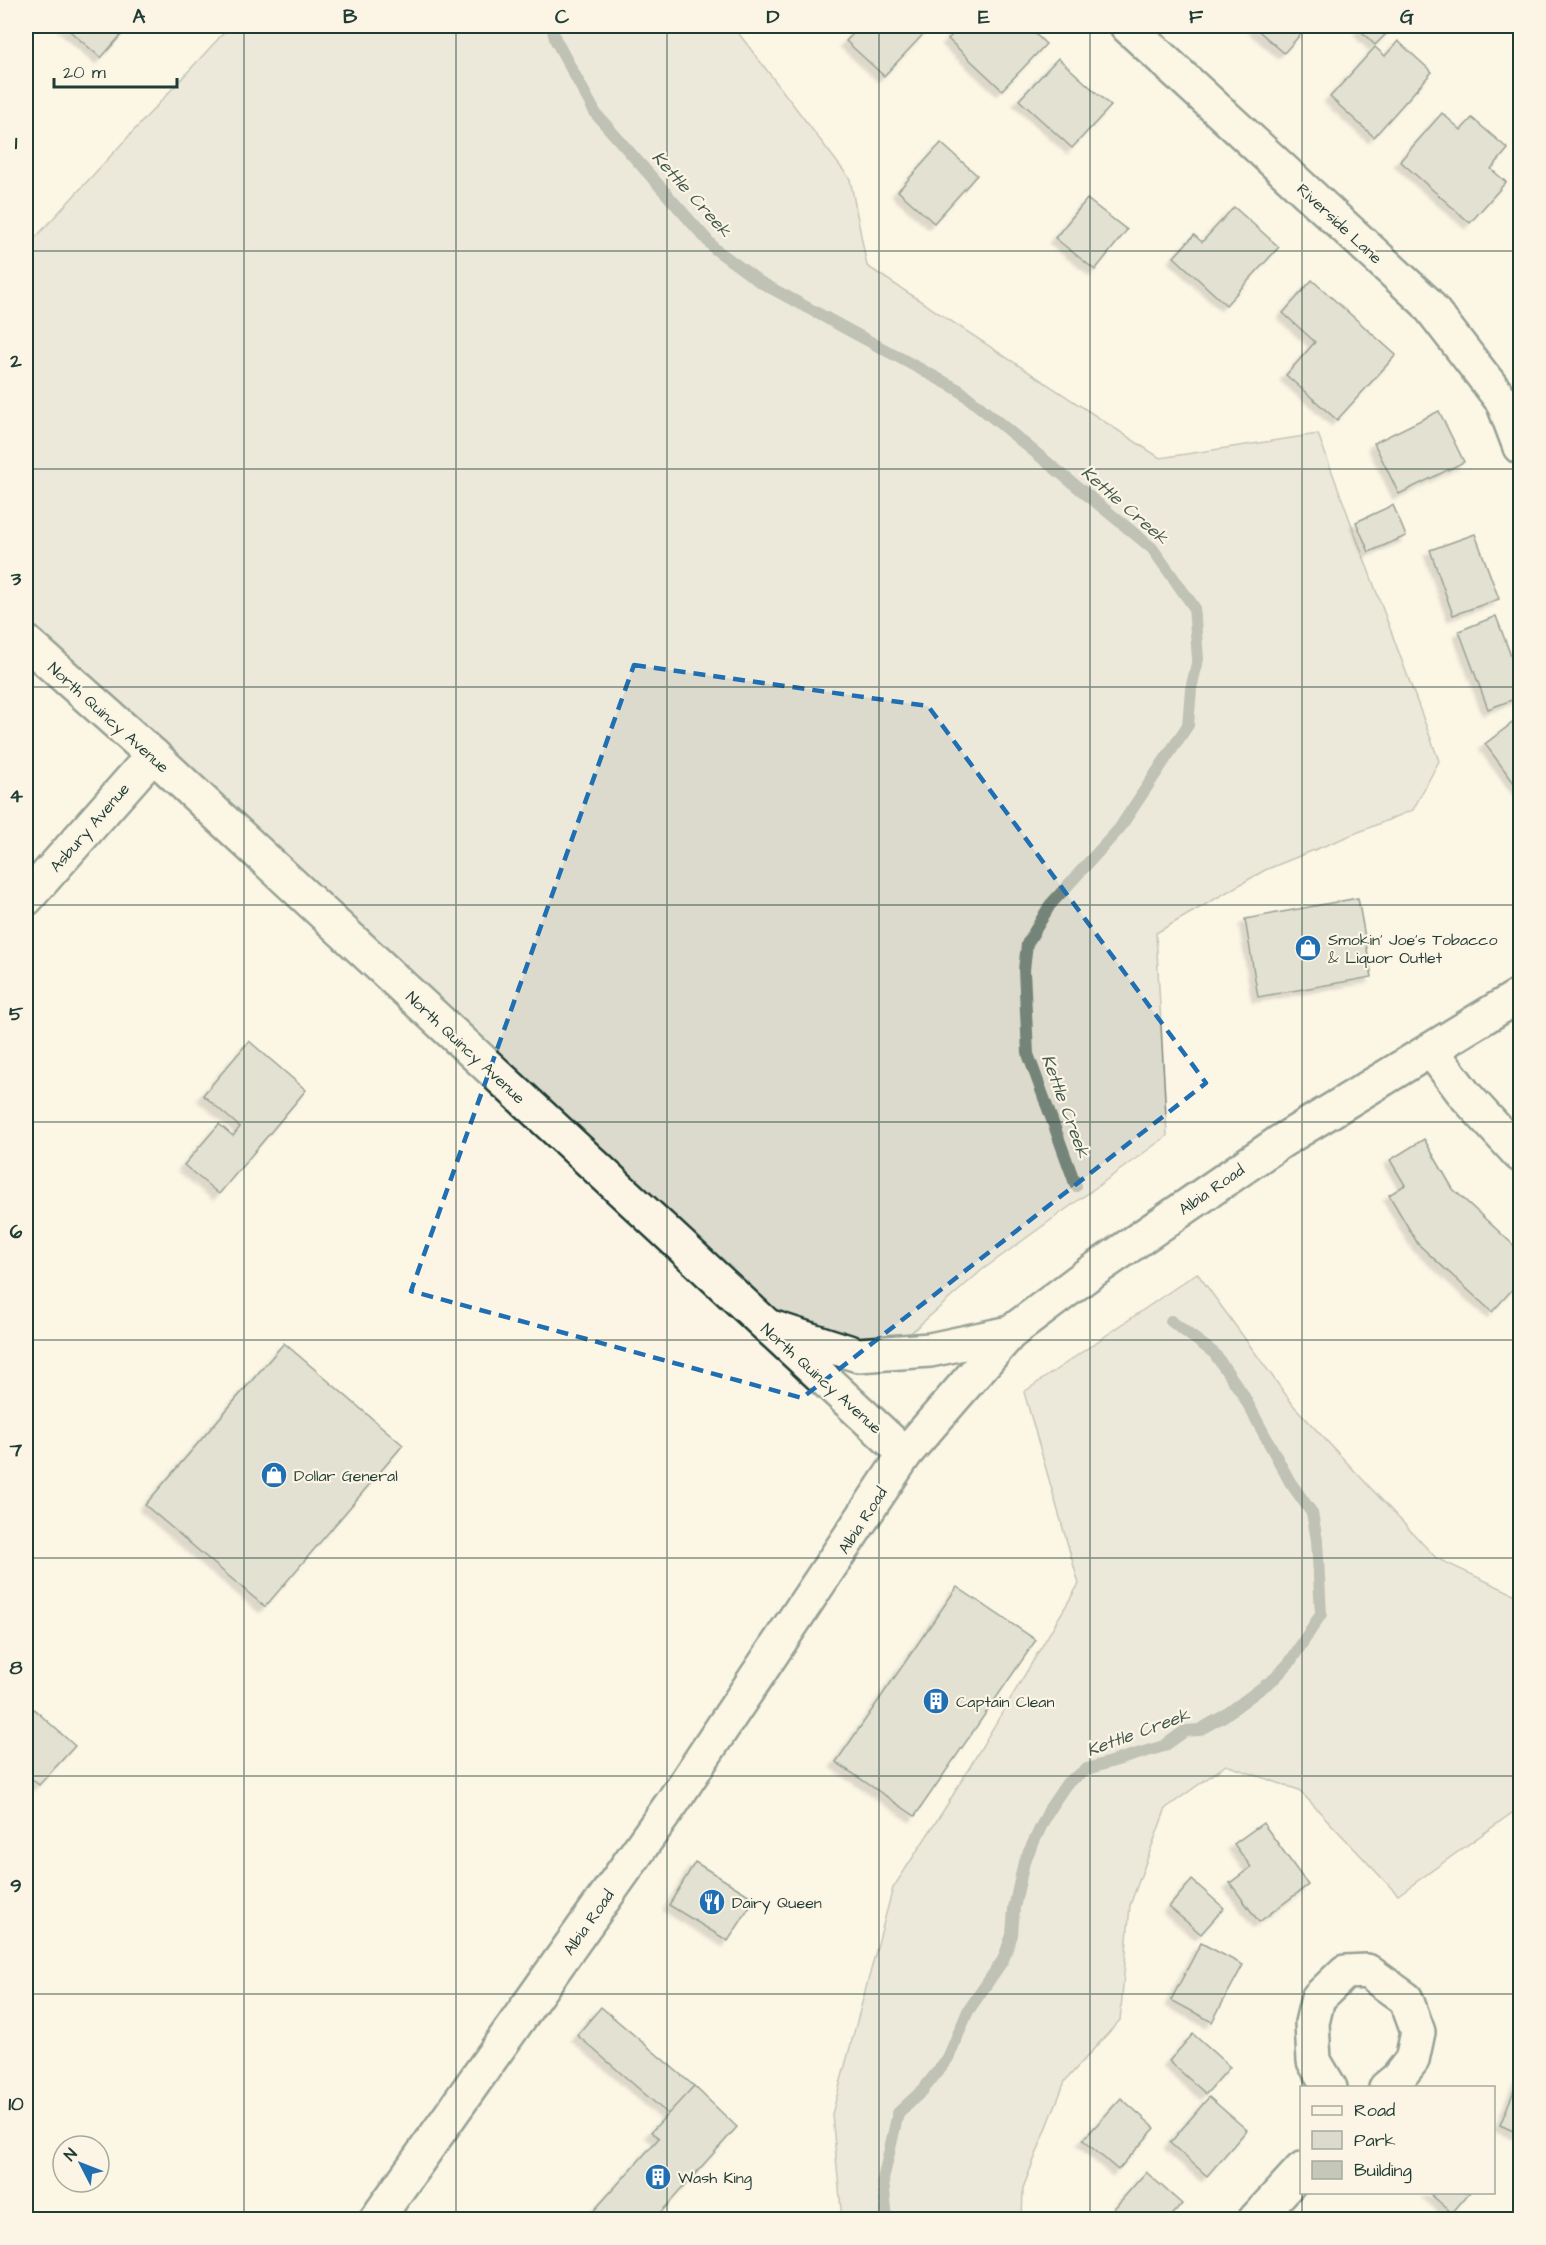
<svg xmlns="http://www.w3.org/2000/svg" width="1546" height="2245" font-family="'Architects Daughter',sans-serif">
<defs>
<filter id="shadow"><feDropShadow dx="-5.5" dy="5.5" stdDeviation="1.5" flood-color="#0004"/></filter>
</defs>
<rect width="100%" height="100%" fill="#fcf5e5"/>
<filter id="ink" filterUnits="userSpaceOnUse"><feTurbulence type="fractalNoise" baseFrequency=".0167" numOctaves="2"/><feDisplacementMap in="SourceGraphic" scale="12" xChannelSelector="R" yChannelSelector="G"/><feConvolveMatrix kernelMatrix="1 2 1 2 8 2 1 2 1" color-interpolation-filters="sRGB"/></filter>
<g filter="url(#ink)">
<g fill="#dcdacc" stroke="#7e8c80" stroke-width="1.5">
<path d="M230,26H733L850,179L867,266L1160,458L1318,434L1439,761L1413,810L1265,870L1156,933L1167,1136L982,1270L907,1336L858,1355L764,1325L26,642V248Z"/>
<path d="M1197,1273L1294,1406L1436,1558L1520,1597V1807L1398,1895L1299,1790L1226,1765L1166,1808L1130,1905L1120,2020L1065,2081L1023,2188L1022,2219H842L832,2114L893,1888L947,1805L1079,1584L1024,1392Z"/>
</g>
<g fill="none" stroke-linecap="round" stroke-linejoin="round">
<g stroke="#758479" stroke-width="12">
<path d="M552,26L555,39L596,114L715,249L760,282L959,390L1152,548L1194,607L1198,659L1191,689L1188,725L1119,829L1050,905L1027,944L1024,970L1028,1054L1076,1186"/>
<path d="M887,2220L883,2180L898,2113L923,2090L948,2058L968,2011L1003,1960L1012,1935L1014,1908L1024,1862L1050,1808L1067,1783L1087,1769L1164,1746L1185,1731L1199,1730L1224,1716L1275,1678L1290,1662L1321,1614L1317,1540L1312,1513L1290,1482L1242,1393L1214,1353L1171,1321"/>
</g>
</g>
<g fill="#c5c7b9" stroke="#1f3d34" stroke-width="1.5" filter="url(#shadow)">
<path d="M64,26H129L101,58Z"/>
<path d="M861,26H931L884,76L846,41Z"/>
<path d="M961,26H1027L1046,44L1002,90L948,39Z"/>
<path d="M1253,26H1308L1284,53Z"/>
<path d="M1364,26H1394L1375,45L1360,30Z"/>
<path d="M1398,41L1432,72L1374,137L1330,97L1375,47L1385,56Z"/>
<path d="M1058,58L1111,106L1072,148L1019,100Z"/>
<path d="M1442,113L1461,130L1472,118L1508,149L1491,169L1506,182L1470,223L1400,161Z"/>
<path d="M941,143L977,175L934,223L898,191Z"/>
<path d="M1087,199L1127,230L1095,270L1055,238Z"/>
<path d="M1234,207L1279,247L1226,305L1174,257L1194,235L1202,242Z"/>
<path d="M1312,280L1396,355L1337,420L1286,375L1315,342L1283,313Z"/>
<path d="M1439,411L1464,462L1399,494L1374,443Z"/>
<path d="M1393,505L1406,536L1369,552L1356,522Z"/>
<path d="M1475,534L1499,599L1453,615L1430,550Z"/>
<path d="M1496,616L1520,680V697L1488,709L1459,631Z"/>
<path d="M1520,717V791L1485,744Z"/>
<path d="M1358,898L1372,977L1258,997L1245,919Z"/>
<path d="M249,1041L306,1090L219,1194L184,1165L219,1124L233,1136L240,1127L203,1095Z"/>
<path d="M1424,1139L1453,1189L1520,1251V1281L1492,1312L1418,1244L1389,1195L1405,1185L1390,1160Z"/>
<path d="M284,1343L403,1445L265,1607L145,1505Z"/>
<path d="M957,1587L1036,1640L915,1816L836,1762Z"/>
<path d="M26,1702L75,1746L39,1785L27,1775L26,1777Z"/>
<path d="M1263,1823L1308,1885L1259,1922L1230,1883L1251,1867L1234,1844Z"/>
<path d="M695,1862L755,1899L728,1941L669,1905Z"/>
<path d="M1192,1880L1224,1908L1201,1934L1169,1907Z"/>
<path d="M1201,1943L1243,1965L1212,2022L1171,2000Z"/>
<path d="M601,2007L694,2086L669,2115L577,2035Z"/>
<path d="M1193,2034L1230,2067L1206,2094L1169,2061Z"/>
<path d="M1520,2076V2134L1500,2125Z"/>
<path d="M694,2086L737,2127L654,2220H595L590,2215L659,2138L651,2132Z"/>
<path d="M1209,2097L1247,2130L1207,2176L1170,2143Z"/>
<path d="M1121,2098L1155,2128L1118,2170L1083,2140Z"/>
<path d="M1146,2172L1182,2204L1168,2220H1104Z"/>
<path d="M1428,2192H1470L1452,2213Z"/>
</g>
<g fill="none" stroke-linecap="round" stroke-linejoin="round">
<defs>
<g id="minor">
<path d="M1127,26L1426,302L1503,402L1520,447"/>
<path d="M26,899L153,755"/>
<path d="M1431,1050L1465,1095L1520,1155"/>
<path d="M1330,2088L1314,2061L1312,2023L1318,1998L1345,1972L1367,1971L1406,1999L1418,2032L1412,2060L1398,2078L1386,2088"/>
<path d="M1255,2220L1302,2169"/>
</g>
<path id="tertiary" d="M376,2220L672,1803L905,1454"/>
<g id="secondary">
<path d="M26,642L153,755L905,1454L1010,1333L1087,1275L1280,1142L1520,995"/>
<path d="M774,1328L858,1355L930,1350L1010,1333"/>
</g>
</defs>
<use href="#minor" stroke="#1f3d34" stroke-width="38"/>
<use href="#tertiary" stroke="#1f3d34" stroke-width="38"/>
<use href="#secondary" stroke="#1f3d34" stroke-width="38"/>
<use href="#minor" stroke="#fcf5e5" stroke-width="33"/>
<use href="#tertiary" stroke="#fcf5e5" stroke-width="33"/>
<use href="#secondary" stroke="#fcf5e5" stroke-width="33"/>
</g>
</g>
<path d="M0 0H1546V2245H0ZM634,665L928,706L1206,1083L802,1398L411,1291Z" fill="#fcf5e5" fill-opacity=".55" fill-rule="evenodd"/>
<path fill="none" stroke="#1f6fb2" stroke-width="4.5" stroke-dasharray="12 8" stroke-linejoin="round" d="M634,665L928,706L1206,1083L802,1398L411,1291Z"/>
<path fill="none" stroke="#1f3d34" stroke-width="1.5" stroke-opacity="0.55" d="M244,26V2220M456,26V2220M667,26V2220M879,26V2220M1090,26V2220M1302,26V2088M26,251H1520M26,469H1520M26,687H1520M26,905H1520M26,1122H1520M26,1340H1520M26,1558H1520M26,1776H1520M26,1994H1520M1302,2192V2220"/>
<defs>
<symbol id="shop-disc" viewBox="-11 -11 22 22"><circle r="9.5" fill="#1f6fb2" stroke="#fcf5e5"/><path d="M-5-2.5h2.3a2.7 3.5 0 0 1 5.4 0H5L5.5 6h-11ZM-1.5-2.5h3a1.5 2.3 0 0 0-3 0Z" fill="#fff"/></symbol>
<symbol id="building-disc" viewBox="-11 -11 22 22"><circle r="9.5" fill="#1f6fb2" stroke="#fcf5e5"/><path d="M-4-6H4V6H1V3H-1V6H-4ZM-2.5-4.3h1.7v1.8h-1.7ZM.8-4.3h1.7v1.8H.8ZM-2.5-1h1.7V.8h-1.7ZM.8-1h1.7V.8H.8Z" fill="#fff"/></symbol>
<symbol id="restaurant-disc" viewBox="-11 -11 22 22"><circle r="9.5" fill="#1f6fb2" stroke="#fcf5e5"/><path d="M-5-6h1v4h1v-4h1v4h1v-4h1v5L-1.5 .5V6h-2V.5L-5-1ZM5-6V6H3V1.5H1.5Q1.5-4 5-6Z" fill="#fff"/></symbol>
</defs>
<g fill-rule="evenodd">
<use href="#shop-disc" x="1293" y="933" width="30" height="30"/>
<use href="#shop-disc" x="259" y="1460" width="30" height="30"/>
<use href="#building-disc" x="921" y="1686" width="30" height="30"/>
<use href="#restaurant-disc" x="697" y="1887" width="30" height="30"/>
<use href="#building-disc" x="643" y="2162" width="30" height="30"/>
</g>
<g text-anchor="middle" stroke-width="4.5" stroke-linejoin="round" paint-order="stroke">
<g font-size="16" fill="#1f3d34" stroke="#fcf5e5">
<text transform="translate(1340 223) rotate(43)" y="6">Riverside Lane</text>
<text transform="translate(109 717) rotate(42)" y="6">North Quincy Avenue</text>
<text transform="translate(89 827) rotate(-49)" y="6">Asbury Avenue</text>
<text transform="translate(466 1047) rotate(43)" y="6">North Quincy Avenue</text>
<text transform="translate(1211 1189) rotate(-35)" y="6">Albia Road</text>
<text transform="translate(822 1378) rotate(42)" y="6">North Quincy Avenue</text>
<text transform="translate(862 1520) rotate(-57)" y="6">Albia Road</text>
<text transform="translate(588 1922) rotate(-55)" y="6">Albia Road</text>
</g>
<g font-size="16" fill="#1f3d34" stroke="#fcf5e5" text-anchor="start">
<text x="1328" y="945">Smokin' Joe's Tobacco<tspan x="1328" dy="18">&amp; Liquor Outlet</tspan></text>
<text x="294" y="1481">Dollar General</text>
<text x="956" y="1707">Captain Clean</text>
<text x="732" y="1908">Dairy Queen</text>
<text x="678" y="2183">Wash King</text>
</g>
<g font-size="18" font-style="italic" fill="#435a51" stroke="#fcf5e5">
<text transform="translate(692 194) rotate(48)" y="6">Kettle Creek</text>
<text transform="translate(1125 505) rotate(41)" y="6">Kettle Creek</text>
<text transform="translate(1066 1106) rotate(70)" y="6">Kettle Creek</text>
<text transform="translate(1138 1732) rotate(-20)" y="6">Kettle Creek</text>
</g>
</g>
<rect width="1546" height="2245" fill="none" stroke="#fcf5e5" stroke-width="66"/>
<rect x="1300" y="2086" width="195" height="108" fill="#fcf5e5" stroke="#a4ab9e" stroke-width="1.5"/>
<rect x="1312" y="2106" width="30" height="9" fill="#fcf5e5" stroke="#a4ab9e" stroke-width="1.5"/>
<text x="1354" y="2116" font-size="18" fill="#1f3d34">Road</text>
<rect x="1312" y="2131" width="30" height="18" fill="#dcdacc" stroke="#a4ab9e" stroke-width="1.5"/>
<text x="1354" y="2146" font-size="18" fill="#1f3d34">Park</text>
<rect x="1312" y="2161" width="30" height="18" fill="#c5c7b9" stroke="#a4ab9e" stroke-width="1.5"/>
<text x="1354" y="2176" font-size="18" fill="#1f3d34">Building</text>
<g transform="translate(81 2164) rotate(312)"><circle r="28" fill="#fcf5e5" stroke="#a4ab9e" stroke-width="1.5"/>
<path d="M0-4.5L10 22L0 15L-10 22Z" fill="#1f6fb2"/>
<text y="-9" font-size="16" font-weight="bold" text-anchor="middle" fill="#1f3d34">N</text>
</g>
<path d="M54 78v9h123v-9" fill="none" stroke="#1f3d34" stroke-width="3"/>
<text x="63" y="78" font-size="18" fill="#1f3d34" stroke="#fcf5e5" stroke-width="4.5" paint-order="stroke">20 m</text>
<rect x="33" y="33" width="1480" height="2179" fill="none" stroke="#1f3d34" stroke-width="2"/>
<g font-size="20" text-anchor="middle" font-weight="bold" fill="#1f3d34">
<text x="139" y="23">A</text>
<text x="350" y="23">B</text>
<text x="562" y="23">C</text>
<text x="773" y="23">D</text>
<text x="984" y="23">E</text>
<text x="1196" y="23">F</text>
<text x="1407" y="23">G</text>
<text x="16" y="149">1</text>
<text x="16" y="367">2</text>
<text x="16" y="585">3</text>
<text x="16" y="802">4</text>
<text x="16" y="1020">5</text>
<text x="16" y="1238">6</text>
<text x="16" y="1456">7</text>
<text x="16" y="1674">8</text>
<text x="16" y="1892">9</text>
<text x="16" y="2110">10</text>
</g>
</svg>
